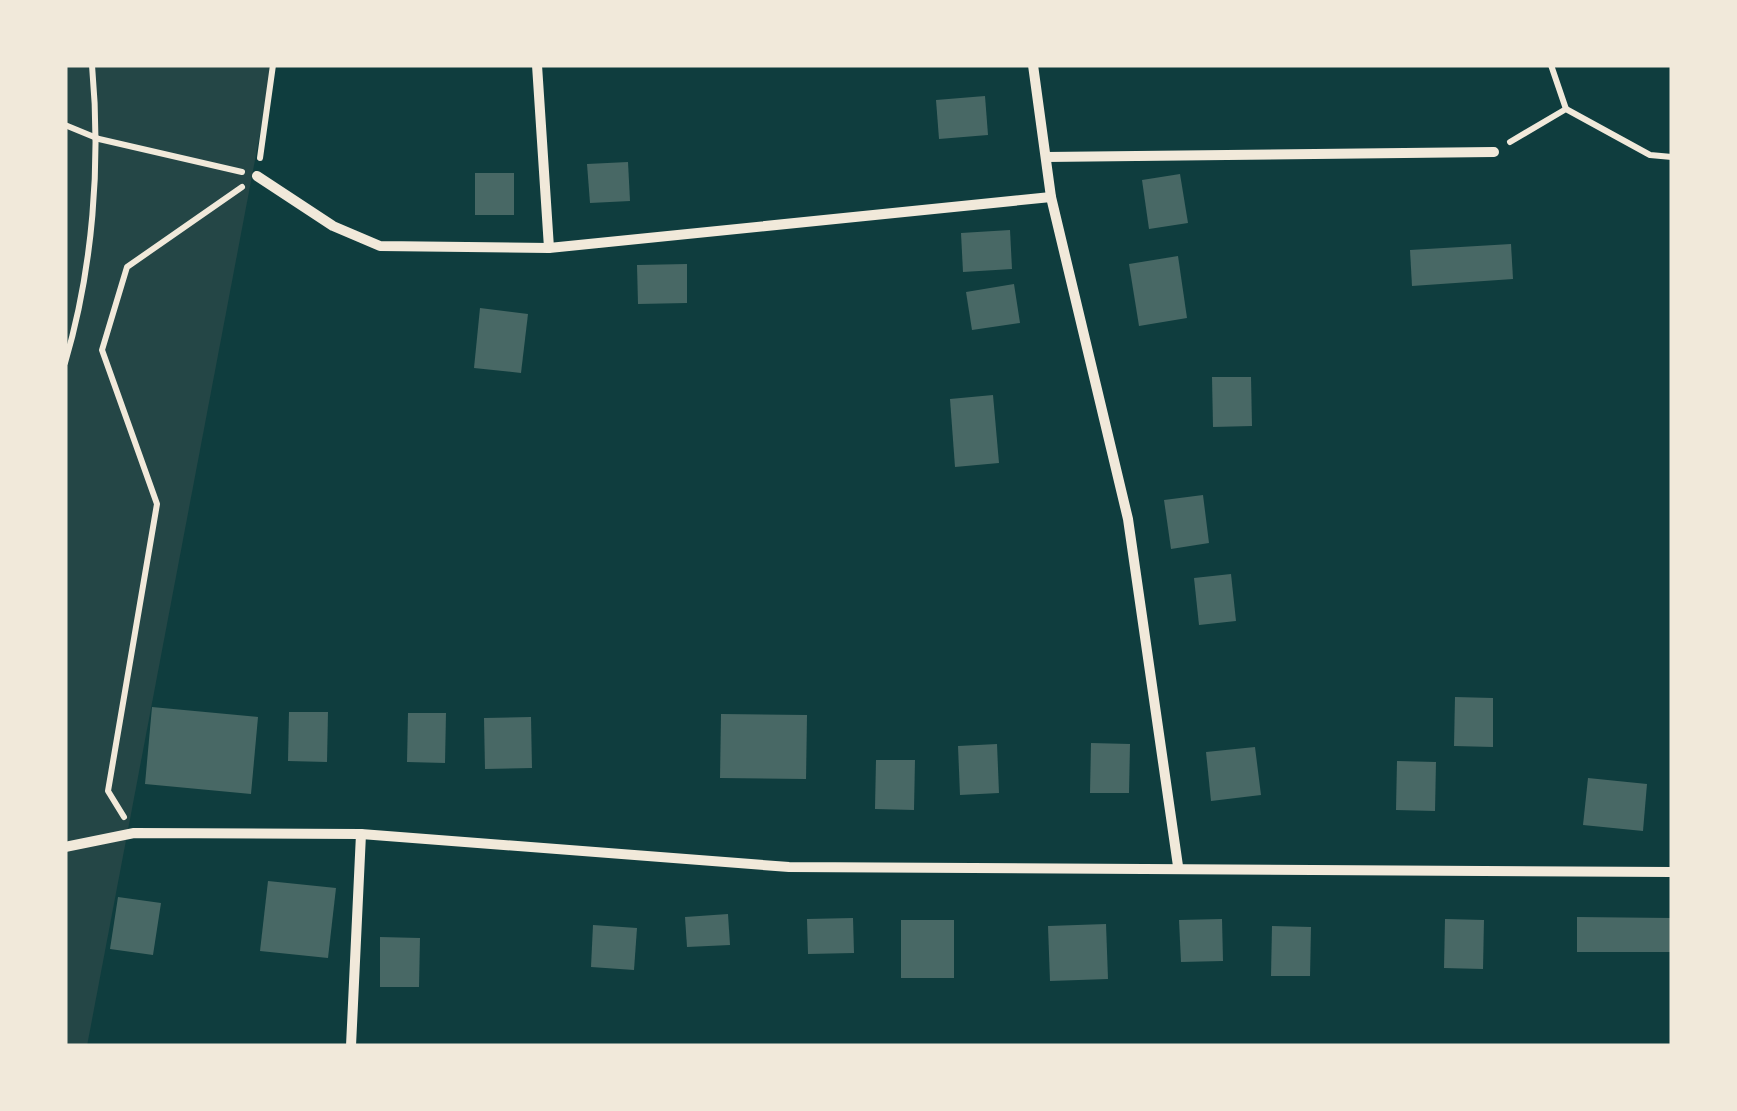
<svg xmlns="http://www.w3.org/2000/svg" width="1737" height="1111" font-family="Raleway,sans-serif">
<rect width="100%" height="100%" fill="#0f3d3e"/>
<path fill="#244646" d="M65,65H273L87,1046H65Z"/>
<g fill="#486865">
<path d="M985,96L988,135L939,139L936,100Z"/>
<path d="M628,162L630,201L590,203L587,164Z"/>
<rect x="475" y="173" width="39" height="42"/>
<path d="M1180,174L1188,223L1149,229L1142,180Z"/>
<path d="M1010,230L1012,269L963,272L961,233Z"/>
<path d="M1511,244L1513,279L1412,286L1410,250Z"/>
<path d="M1178,256L1187,318L1139,326L1129,264Z"/>
<path d="M687,264V303L638,304L637,265Z"/>
<path d="M1014,284L1020,323L972,330L966,292Z"/>
<path d="M480,308L528,314L521,373L474,368Z"/>
<path d="M1212,377H1251L1252,426L1213,427Z"/>
<path d="M993,395L999,463L955,467L950,399Z"/>
<path d="M1203,495L1209,543L1171,549L1164,500Z"/>
<path d="M1231,574L1236,621L1199,625L1194,578Z"/>
<path d="M1455,697L1493,698V747L1454,746Z"/>
<path d="M152,707L258,717L251,794L145,784Z"/>
<path d="M289,712H328L327,762L288,761Z"/>
<path d="M408,713H446L445,763L407,762Z"/>
<path d="M721,714L807,715L806,779L720,778Z"/>
<path d="M531,717L532,768L485,769L484,718Z"/>
<path d="M1091,743L1130,744L1129,793H1090Z"/>
<path d="M997,744L999,793L960,795L958,746Z"/>
<path d="M1255,747L1261,795L1211,801L1206,752Z"/>
<path d="M876,760H915L914,810L875,809Z"/>
<path d="M1397,761L1436,762L1435,811L1396,810Z"/>
<path d="M1588,778L1647,784L1643,831L1583,825Z"/>
<path d="M268,881L336,888L328,958L260,951Z"/>
<path d="M118,897L161,903L153,955L110,949Z"/>
<path d="M728,914L730,945L687,947L685,917Z"/>
<path d="M1577,917L1672,918V952H1577Z"/>
<path d="M853,918L854,953L808,954L807,919Z"/>
<path d="M1222,919L1223,961L1181,962L1179,920Z"/>
<path d="M1445,919L1484,920L1483,969L1444,968Z"/>
<rect x="901" y="920" width="53" height="58"/>
<path d="M1106,924L1108,979L1050,981L1048,926Z"/>
<path d="M593,925L637,928L634,970L591,967Z"/>
<path d="M1272,926L1311,927L1310,976H1271Z"/>
<path d="M380,937L420,938L419,987H380Z"/>
</g>
<g fill="none" stroke-linecap="round" stroke-linejoin="round">
<g stroke="#f1e9da" stroke-width="6">
<path d="M1551,65L1566,109"/>
<path d="M65,125L99,139L242,172"/>
<path d="M1510,142L1566,109L1650,155L1672,157"/>
<path d="M260,158L273,65"/>
<path d="M65,363C93,268 101,163 92,65"/>
<path d="M124,817L108,791L157,504L102,350L127,267L242,187"/>
</g>
<g stroke="#f1e9da" stroke-width="10">
<path d="M537,65L549,248L1051,197"/>
<path d="M1033,65L1051,197L1128,519L1178,866"/>
<path d="M1046,157L1494,152"/>
<path d="M257,176L333,226L380,246L549,248"/>
<path d="M65,847L134,833L361,834L789,867L1672,872"/>
<path d="M351,1046L361,834"/>
</g>
</g>
<rect width="1737" height="1111" fill="none" stroke="#f1e9da" stroke-width="135"/>
</svg>
